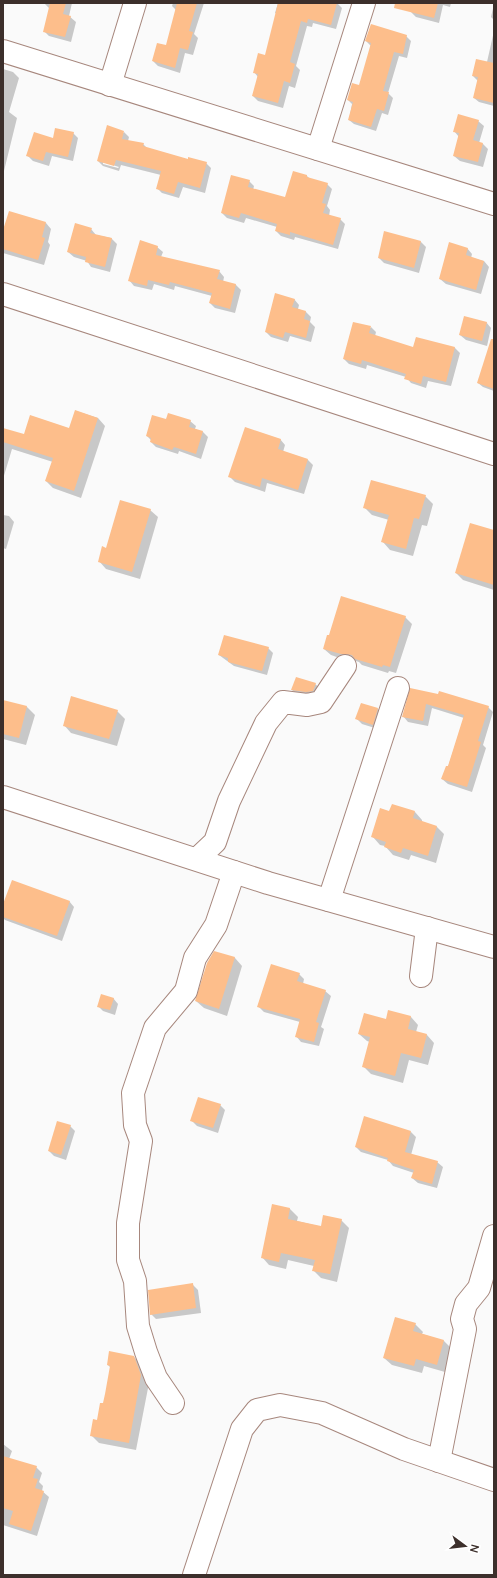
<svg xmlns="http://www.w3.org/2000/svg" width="497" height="1578" font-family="Manrope,sans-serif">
<rect width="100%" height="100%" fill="#fafafa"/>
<g fill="#0003" fill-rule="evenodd">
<path d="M44,3H72L69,16L76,22L71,42L49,36L44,31L50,9Z"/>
<path d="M173,3H204L194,34L198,38L193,55L185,53L180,73L158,66L153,61L167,47L176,10L172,6Z"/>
<path d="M278,3H337L342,8L336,29L313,23L312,27L307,26L296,66L300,70L295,88L289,86L283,108L258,101L253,96L258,77L254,72L266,57L277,14L275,13Z"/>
<path d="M413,3H451L450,7L443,5L439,23L416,17L411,12Z"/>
<path d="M494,4V20L491,17Z"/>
<path d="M494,31V106L479,102L474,98L478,81L473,76L487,62Z"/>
<path d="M406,36L411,41L407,58L399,56L388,93L393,98L388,115L382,113L376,131L354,124L349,120L352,104L348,100L360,86L371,46L366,41Z"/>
<path d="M3,69L13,72L19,78L9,112L17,118L3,175Z"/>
<path d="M478,121L484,126L479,143L483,144L488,149L483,167L460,161L454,156L459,137L454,131Z"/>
<path d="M124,132L129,137L128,141L143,144L147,148L189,160L206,163L211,168L205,193L183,187L179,198L162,193L157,188L161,175L121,165L119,171L103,166L98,161ZM103,162L119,167L118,168L103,164Z"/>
<path d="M73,133L78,138L73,161L52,156L49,166L33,161L28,156L53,139Z"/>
<path d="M307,176L311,180L327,184L332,189L327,206L330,210L329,216L340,219L345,224L338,249L295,237L294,240L281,236L276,231L277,227L246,218L244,223L227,218L222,213L249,181L254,186L253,190L286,198Z"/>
<path d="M46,223L51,229L48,242L50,245L44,265L3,253V227Z"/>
<path d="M91,229L96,235L111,238L117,244L110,272L91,267L87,261L74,257L68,252Z"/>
<path d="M385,233L421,242L426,247L419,273L384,263L379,258Z"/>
<path d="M157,247L163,252L161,257L219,271L224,277L223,282L236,285L241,290L235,313L215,308L210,303L212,296L175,286L174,290L154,284L152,290L134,286L129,280Z"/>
<path d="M467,248L472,254L471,258L484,261L489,267L481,294L446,284L440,279Z"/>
<path d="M294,299L299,305L298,309L306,312L311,317L310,322L315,327L311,342L290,336L288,342L271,337L266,332Z"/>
<path d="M486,322L491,328L487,346L466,340L460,335Z"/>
<path d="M371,327L376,332L375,336L414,348L416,338L455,348L460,353L451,386L428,381L426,388L411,383L406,377L367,365L366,369L349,364L344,359Z"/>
<path d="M494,347V391L483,387L478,383Z"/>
<path d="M76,411L98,418L105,426L81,498L53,488L46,481L53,462L12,449L3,479V429L25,436L70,430Z"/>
<path d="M167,421H190L196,426L195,429L203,432L208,437L201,459L179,451L178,454L156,447L151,442L152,441L147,436Z"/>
<path d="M280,439L285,445L283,452L308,460L313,465L304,494L267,483L265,492L235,482L230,477Z"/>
<path d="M425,496L433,504L427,526L422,525L413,556L390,550L383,542L389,520L372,515L364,507Z"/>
<path d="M150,510L158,517L140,579L106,569L99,561L107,549Z"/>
<path d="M3,515L9,516L14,522L6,549L3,548Z"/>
<path d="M494,531V590L463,580L456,573Z"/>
<path d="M405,617L412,624L396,673L389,671L388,673L362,665L359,662L353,660L348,661L331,655L324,649Z"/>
<path d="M268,648L273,653L267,675L234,666L219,655Z"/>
<path d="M315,684L321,689L318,696L297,695L292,690Z"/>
<path d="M439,695L488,707L493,712L483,745L486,748L472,792L448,784L442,779L448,767L464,718L432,708L428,726L408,722L403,716Z"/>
<path d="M3,701L27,707L35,715L26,745L3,739Z"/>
<path d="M361,704L378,709L383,714L378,729L362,724L357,719Z"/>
<path d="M117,711L125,719L117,746L71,733L64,725Z"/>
<path d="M415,812L422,820V822L437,827L444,834L436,863L411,855L409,860L393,855L385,846L380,845L373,837L390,813Z"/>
<path d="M69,901L74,907L62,941L5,920L3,918V907Z"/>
<path d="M215,952L235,958L242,966L227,1016L204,1008L196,1001Z"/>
<path d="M299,974L304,979L303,984L325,991L331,996L321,1027L324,1029L319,1046L301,1042L296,1036L300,1022L264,1012L258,1006Z"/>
<path d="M113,998L118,1004L115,1015L103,1011L98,1006Z"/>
<path d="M389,1011L411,1017L418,1025L416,1032L427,1035L434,1043L428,1065L409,1060L403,1083L371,1074L363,1066L370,1042L367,1041L359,1034L387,1020Z"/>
<path d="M220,1105L225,1110L218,1133L197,1126L192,1121Z"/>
<path d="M70,1126L75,1131L66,1160L54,1156L49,1151Z"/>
<path d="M411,1132L416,1137L411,1155L437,1162L443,1167L437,1188L418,1183L412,1178L414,1173L393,1166L388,1160L361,1152L356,1147Z"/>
<path d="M273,1205L290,1209L298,1217L297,1221L322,1227L341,1220L349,1228L337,1282L321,1278L313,1270L314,1266L288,1260L286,1269L269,1265L262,1257Z"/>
<path d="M192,1284L198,1290L201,1313L156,1319L151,1314Z"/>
<path d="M415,1324L423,1332L422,1334L444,1341L451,1348L445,1372L424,1366L422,1373L392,1365L384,1358Z"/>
<path d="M134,1357L142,1365L149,1383L136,1450L99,1443L91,1435L104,1404L111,1368L108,1365Z"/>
<path d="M3,1444L12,1451L9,1459L36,1467L42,1473L39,1482L43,1486L42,1491L49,1497L37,1536L3,1525Z"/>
</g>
<g fill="#fdbe8b">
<path d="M50,3H66L63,14L71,16L65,37L43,32Z"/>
<path d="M177,3H197L189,31L193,32L188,50L180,48L175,68L152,61L157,43L166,45Z"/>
<path d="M278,3H337L331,25L308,19L307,23L301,21L290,62L295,64L290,83L284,81L278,103L252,96L258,74L253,73L258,53L265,55Z"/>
<path d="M395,3H438L434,18L394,8Z"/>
<path d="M371,24L407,35L403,54L394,52L383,91L389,92L384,111L377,109L371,127L348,120L353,102L347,100L352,83L359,85L371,43L365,41Z"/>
<path d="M476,59L494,63V103L473,98L478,77L472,76Z"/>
<path d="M458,114L479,120L473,140L483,143L478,162L453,156L459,133L453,132Z"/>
<path d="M107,125L124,131L122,139L144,143L143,146L188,159V157L207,162L200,188L178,182L174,194L156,189L161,171L116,160L114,166L97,161Z"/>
<path d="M55,128L74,132L68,157L46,152L43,161L26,156L34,132L53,138Z"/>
<path d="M293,171L307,175V177L328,183L322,203L326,204L323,213L341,218L333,245L290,232V235L275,231L277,224L241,213L239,218L221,213L231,175L250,180L248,187L285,197Z"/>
<path d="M9,211L46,222L42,237L45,238L38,260L3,249V230Z"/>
<path d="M75,223L92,228L90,233L112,238L105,267L85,262L86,257L67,252Z"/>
<path d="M384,231L421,241L414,268L378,258Z"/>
<path d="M140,240L158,246L156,255L220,270L217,279L236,284L230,309L209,303L212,293L170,282L169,285L148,280L147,286L128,281Z"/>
<path d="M449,242L468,248L466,255L484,261L476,290L439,279Z"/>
<path d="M275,293L295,299L292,307L306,311L304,319L310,321L306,338L285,332L283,338L265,332Z"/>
<path d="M464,316L487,322L482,341L459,335Z"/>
<path d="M353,322L371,326L369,333L413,347L416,337L455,347L446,382L423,376L421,384L404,379L406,374L362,360L361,364L343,359Z"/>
<path d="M491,339H494V389L477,383Z"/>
<path d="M75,410L98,418L74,491L45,481L53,458L3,442V428L24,434L30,415L69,428Z"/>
<path d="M168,413L191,420L189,427L203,431L196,454L174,447L172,450L150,442L151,438L146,436L152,415L166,419Z"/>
<path d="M245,427L281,439L278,449L308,459L298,490L262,478L260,487L228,477Z"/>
<path d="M371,480L426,495L419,519L414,518L406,549L381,542L389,515L363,508Z"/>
<path d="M120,500L151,509L132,572L98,562L102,546L106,548Z"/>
<path d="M470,523L494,530V585L455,573Z"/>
<path d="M341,596L406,616L390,667L383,665L382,667L355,659L352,655L346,654H341L323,649L327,635H329Z"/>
<path d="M224,635L269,647L262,671L228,662V658L218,655Z"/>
<path d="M296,677L316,683L313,691L306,692L291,690Z"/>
<path d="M410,688L438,694L439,691L489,706L478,741L481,742L467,787L441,779L446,766H448L464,715L426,704L423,721L402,717Z"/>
<path d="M71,696L118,710L109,739L63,726Z"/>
<path d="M3,700L27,706L19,738L3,734Z"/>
<path d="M361,703L378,708L373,725L355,719Z"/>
<path d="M392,804L415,811L413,818L437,826L428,856L403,848L401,853L384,847L386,842L371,837L380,808L389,811Z"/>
<path d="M12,880L70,901L57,936L3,917V904Z"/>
<path d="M214,951L235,957L219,1009L195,1001L207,963Z"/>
<path d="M271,964L300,973L297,981L326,990L316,1022L319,1023L314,1042L295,1037L300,1019L257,1007Z"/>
<path d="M101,994L114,998L110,1010L97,1007Z"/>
<path d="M388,1010L411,1016L408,1029L427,1034L421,1058L401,1053L395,1076L362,1067L370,1037L358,1034L364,1013L386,1019Z"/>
<path d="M198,1097L221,1104L213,1128L190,1121Z"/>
<path d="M364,1116L411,1131L405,1152L438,1161L432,1184L411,1178L414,1170L387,1161L388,1158L355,1147Z"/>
<path d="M57,1121L71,1125L61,1155L48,1151Z"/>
<path d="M272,1204L290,1208L288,1219L321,1226L323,1215L342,1219L330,1274L312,1271L315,1260L281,1253L279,1262L261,1258Z"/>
<path d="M193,1283L196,1308L150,1315L148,1290Z"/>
<path d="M395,1317L416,1323L413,1331L444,1340L437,1365L416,1359L414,1366L383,1358Z"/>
<path d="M109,1351L134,1356L141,1375L129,1443L90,1436L93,1419L97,1420L100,1403H103L105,1394L110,1366L107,1365Z"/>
<path d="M3,1456L37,1466L33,1478L38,1479L35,1488L44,1491L31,1531L9,1524L13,1511L3,1508Z"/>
</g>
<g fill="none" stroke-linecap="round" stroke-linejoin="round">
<defs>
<g id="minor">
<path d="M3,51L494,204"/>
<path d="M110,85L135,3"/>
<path d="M318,149L364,3"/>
<path d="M3,294L494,454"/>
<path d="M3,797L268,883L494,947"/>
<path d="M197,859L215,842L229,801L266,723L283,702L307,705L321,702L345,666"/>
<path d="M329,900L398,688"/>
<path d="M421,976L427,928"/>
<path d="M173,1403L156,1378L146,1352L138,1326L135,1281L128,1260V1223L141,1141L135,1125L133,1093L155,1028L186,991L195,958L216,925L234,872"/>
<path d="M439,1461L465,1329L462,1319L466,1304L479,1288L494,1236"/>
<path d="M194,1575L242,1429L257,1410L280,1405L322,1413L404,1449L494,1480"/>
</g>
</defs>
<use href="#minor" stroke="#a7877d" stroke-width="24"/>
<use href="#minor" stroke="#fff" stroke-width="22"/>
</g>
<rect width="497" height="1578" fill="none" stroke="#3c2f2b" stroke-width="8"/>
<g transform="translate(465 1546) rotate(105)" stroke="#ffffff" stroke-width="3" paint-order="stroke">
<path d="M0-3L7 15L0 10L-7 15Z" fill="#3c2f2b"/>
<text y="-6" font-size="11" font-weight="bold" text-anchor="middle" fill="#3c2f2b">N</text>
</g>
</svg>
